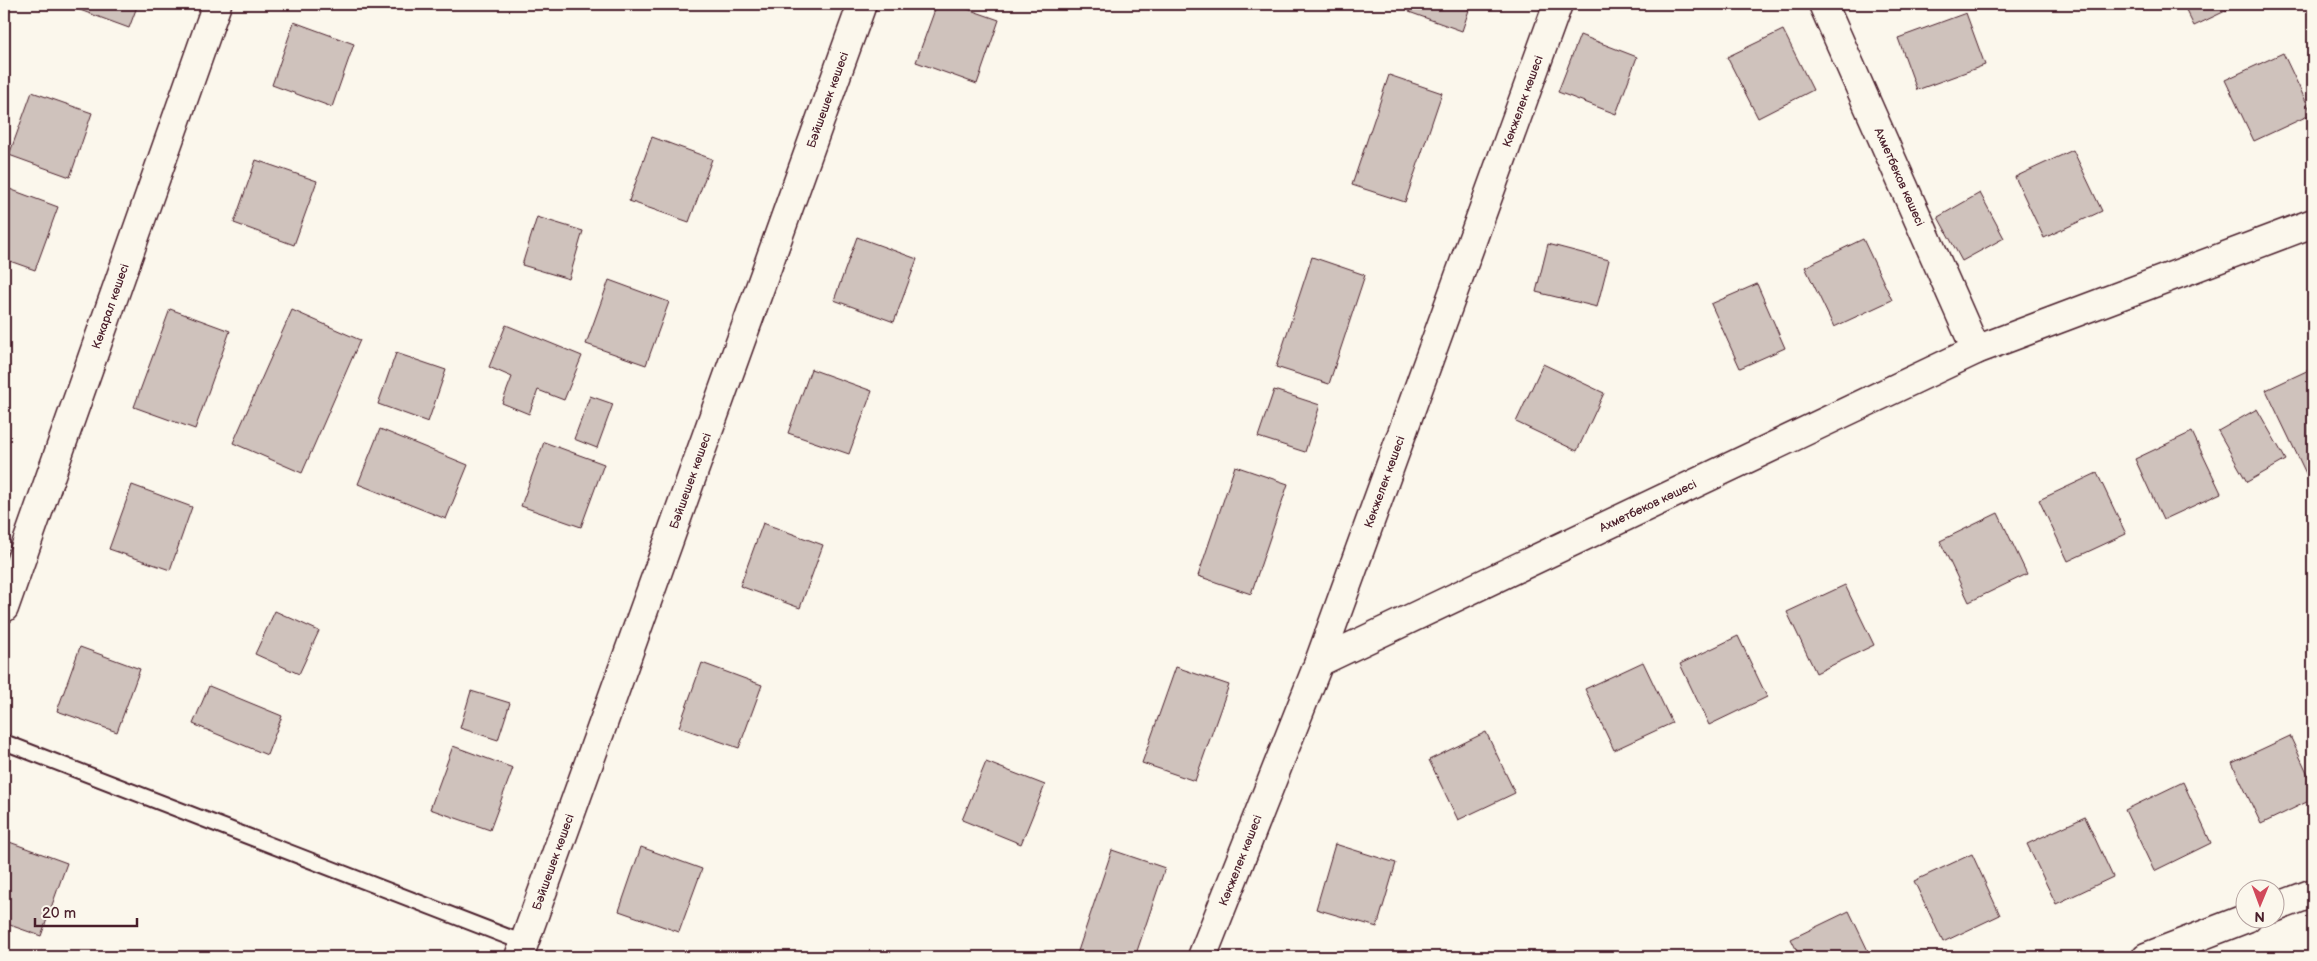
<svg xmlns="http://www.w3.org/2000/svg" width="2317" height="961" font-family="'Balsamiq Sans',sans-serif">
<rect width="100%" height="100%" fill="#fbf7ec"/>
<filter id="ink" filterUnits="userSpaceOnUse"><feTurbulence type="fractalNoise" baseFrequency=".02" numOctaves="2"/><feDisplacementMap in="SourceGraphic" scale="10" xChannelSelector="R" yChannelSelector="G"/><feConvolveMatrix kernelMatrix="1 2 1 2 8 2 1 2 1" color-interpolation-filters="sRGB"/></filter>
<g filter="url(#ink)">
<g fill="#cfc2bc" stroke="#4a1f2b">
<path d="M70,4H138L129,28L69,6Z"/>
<path d="M937,4H953L999,20L977,84L916,62Z"/>
<path d="M1412,4H1471L1462,31L1409,12Z"/>
<path d="M2183,4H2240L2194,26Z"/>
<path d="M1966,13L1985,65L1917,90L1898,38Z"/>
<path d="M294,22L354,44L332,107L272,85Z"/>
<path d="M1783,30L1813,90L1758,118L1727,57Z"/>
<path d="M1580,35L1637,57L1616,114L1558,92Z"/>
<path d="M2283,53L2312,114L2254,141L2225,80Z"/>
<path d="M1389,75L1442,93L1405,202L1352,185Z"/>
<path d="M32,92L92,113L70,177L9,155Z"/>
<path d="M652,137L712,159L689,222L629,201Z"/>
<path d="M2073,150L2102,211L2044,238L2015,177Z"/>
<path d="M256,160L317,181L294,245L234,223Z"/>
<path d="M4,187L58,207L35,270L4,259Z"/>
<path d="M1980,193L2004,238L1962,261L1938,217Z"/>
<path d="M537,217L583,231L569,279L522,265Z"/>
<path d="M857,237L917,259L894,322L834,300Z"/>
<path d="M1863,239L1892,300L1834,327L1805,267Z"/>
<path d="M1548,244L1609,260L1597,307L1536,292Z"/>
<path d="M1312,257L1365,275L1329,384L1276,367Z"/>
<path d="M609,280L669,302L646,365L586,344Z"/>
<path d="M1757,284L1785,348L1740,368L1711,304Z"/>
<path d="M170,309L230,331L195,429L134,407Z"/>
<path d="M292,310L360,340L302,473L233,443Z"/>
<path d="M506,325L582,356L564,400L538,390L529,414L502,403L512,377L489,367Z"/>
<path d="M396,353L446,370L428,422L378,404Z"/>
<path d="M1543,364L1604,393L1577,451L1516,422Z"/>
<path d="M2313,368V488L2266,390Z"/>
<path d="M811,369L872,391L849,454L788,433Z"/>
<path d="M1274,390L1320,405L1305,452L1258,437Z"/>
<path d="M590,396L613,404L597,448L574,439Z"/>
<path d="M2257,409L2286,460L2247,482L2218,431Z"/>
<path d="M380,429L468,465L446,519L358,484Z"/>
<path d="M2192,432L2221,493L2163,520L2135,459Z"/>
<path d="M544,442L604,464L581,527L521,506Z"/>
<path d="M1235,466L1288,484L1251,594L1198,576Z"/>
<path d="M2097,473L2126,534L2068,561L2039,500Z"/>
<path d="M132,485L192,507L170,570L109,549Z"/>
<path d="M1998,513L2027,574L1969,602L1940,541Z"/>
<path d="M763,523L823,545L800,608L740,586Z"/>
<path d="M1845,585L1874,645L1816,673L1787,612Z"/>
<path d="M275,611L319,631L299,674L255,654Z"/>
<path d="M1738,636L1767,697L1709,725L1680,664Z"/>
<path d="M80,647L140,669L117,732L57,711Z"/>
<path d="M1643,662L1672,723L1614,750L1585,689Z"/>
<path d="M702,663L762,685L739,748L679,727Z"/>
<path d="M1176,667L1229,685L1195,781L1142,763Z"/>
<path d="M209,686L282,716L267,755L193,724Z"/>
<path d="M471,691L510,703L498,740L460,728Z"/>
<path d="M1486,732L1515,793L1458,820L1429,760Z"/>
<path d="M2290,736L2313,785V799L2261,824L2232,763Z"/>
<path d="M453,746L513,768L490,830L430,809Z"/>
<path d="M986,762L1045,785L1021,844L962,820Z"/>
<path d="M2183,782L2211,843L2154,871L2125,810Z"/>
<path d="M2085,817L2113,877L2056,904L2027,844Z"/>
<path d="M4,840L67,863L41,936L4,923Z"/>
<path d="M1335,844L1396,863L1377,927L1316,909Z"/>
<path d="M641,847L702,869L679,932L619,911Z"/>
<path d="M1112,850L1165,868L1135,957H1076Z"/>
<path d="M1972,854L2000,915L1943,942L1914,881Z"/>
<path d="M1849,911L1871,957H1800L1791,939Z"/>
</g>
<g fill="none" stroke-linecap="round" stroke-linejoin="round">
<defs>
<path id="service" d="M4,742L524,943"/>
<g id="minor">
<path id="s1" d="M1823,4L1976,350"/>
<path id="s2" d="M4,608L217,4"/>
<path id="s3" d="M1319,662L1976,350L2313,223"/>
<path d="M2274,908L2313,893"/>
<path id="s4" d="M519,957L862,4"/>
<path id="s5" d="M1202,957L1319,662L1558,4"/>
<path d="M2146,957L2247,918"/>
</g>
</defs>
<use href="#service" stroke="#4a1f2b" stroke-width="18"/>
<use href="#minor" stroke="#4a1f2b" stroke-width="31"/>
<use href="#service" stroke="#fbf7ec" stroke-width="14"/>
<use href="#minor" stroke="#fbf7ec" stroke-width="28"/>
</g>
</g>
<g text-anchor="middle" stroke-width="4.5" stroke-linejoin="round" paint-order="stroke">
<g font-size="12" fill="#4a1f2b" stroke="#fbf7ec">
<text dy="4" stroke="none"><textPath href="#s4" startOffset="911">Бәйшешек көшесі</textPath></text>
<text dy="4" stroke="none"><textPath href="#s5" startOffset="914">Көкжелек көшесі</textPath></text>
<text dy="4" stroke="none"><textPath href="#s1" startOffset="189">Ахметбеков көшесі</textPath></text>
<text dy="4" stroke="none"><textPath href="#s2" startOffset="320">Көкарал көшесі</textPath></text>
<text dy="4" stroke="none"><textPath href="#s4" startOffset="506">Бәйшешек көшесі</textPath></text>
<text dy="4" stroke="none"><textPath href="#s5" startOffset="509">Көкжелек көшесі</textPath></text>
<text dy="4" stroke="none"><textPath href="#s3" startOffset="364">Ахметбеков көшесі</textPath></text>
<text dy="4" stroke="none"><textPath href="#s5" startOffset="104">Көкжелек көшесі</textPath></text>
<text dy="4" stroke="none"><textPath href="#s4" startOffset="101">Бәйшешек көшесі</textPath></text>
</g>
</g>
<rect width="2317" height="961" fill="none" stroke="#fbf7ec" stroke-width="20"/>
<rect x="10" y="10" width="2297" height="941" fill="none" stroke="#4a1f2b" stroke-width="2" filter="url(#ink)"/>
<g transform="translate(2260 904) rotate(181)"><circle r="24" fill="#fbf7ec" stroke="#b4a19f"/>
<path d="M0-4L9 19L0 12L-9 19Z" fill="#d1495b"/>
<text y="-8" font-size="14" font-weight="bold" text-anchor="middle" fill="#4a1f2b">N</text>
</g>
<path d="M35 918v8h102v-8" fill="none" stroke="#4a1f2b" stroke-width="2.5"/>
<text x="42" y="918" font-size="15" fill="#4a1f2b" stroke="#fbf7ec" stroke-width="4" paint-order="stroke">20 m</text>
</svg>
